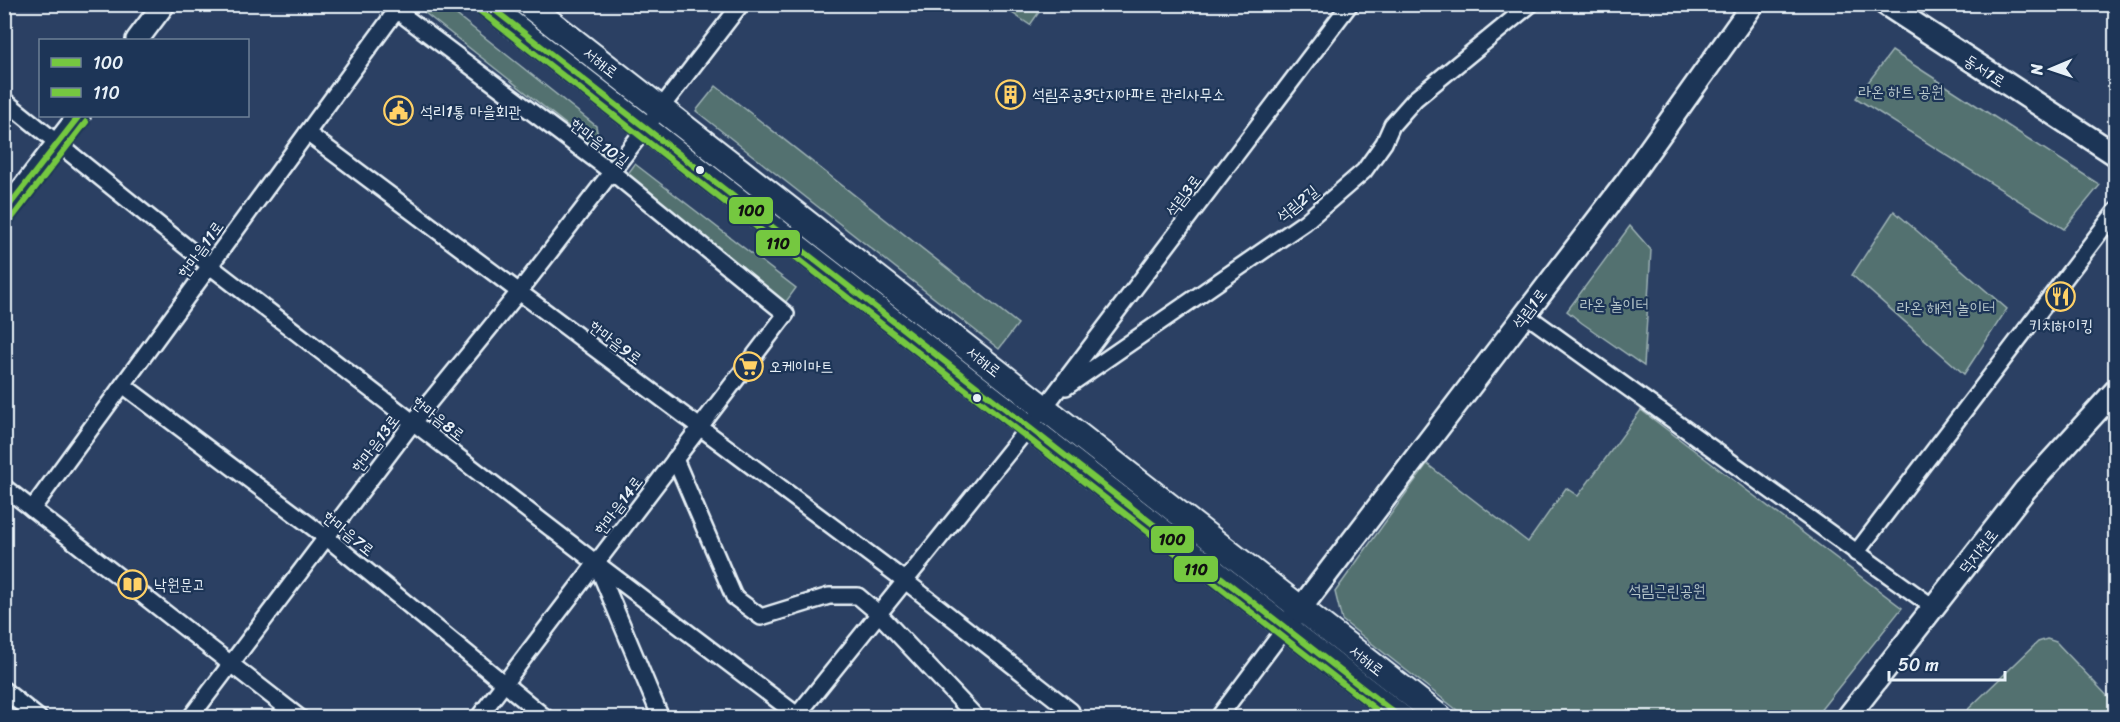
<svg xmlns="http://www.w3.org/2000/svg" width="2120" height="722" font-family="Sriracha,'Poor Story',sans-serif">
<rect width="100%" height="100%" fill="#2b4063"/>
<filter id="ink" filterUnits="userSpaceOnUse"><feTurbulence type="fractalNoise" baseFrequency=".0167" numOctaves="2"/><feDisplacementMap in="SourceGraphic" scale="12" xChannelSelector="R" yChannelSelector="G"/><feConvolveMatrix kernelMatrix="1 2 1 2 8 2 1 2 1" color-interpolation-filters="sRGB"/></filter>
<g filter="url(#ink)">
<g fill="#527170" stroke="#9db1b4" stroke-width="1.5">
<path d="M415,5H444L596,126L599,143L616,155L611,160Z"/>
<path d="M1000,5H1044L1030,25Z"/>
<path d="M1892,51L2100,185L2064,229L1856,98Z"/>
<path d="M716,86L1018,324L999,349L696,111Z"/>
<path d="M635,164L796,288L785,303L624,179Z"/>
<path d="M1894,211L2007,309L1964,374L1852,275Z"/>
<path d="M1630,226L1651,250L1644,366L1582,323L1567,311Z"/>
<path d="M1641,410L1902,608L1815,717H1466L1342,620L1335,592L1427,464L1528,542L1566,488L1578,496Z"/>
<path d="M2047,639L2056,642L2115,704V717H1960L2038,642Z"/>
</g>
<g fill="none" stroke-linecap="round" stroke-linejoin="round">
<defs>
<g id="street">
<path d="M388,4L613,173L786,314L478,718"/>
<path d="M4,100L210,266L596,563L801,718"/>
<path d="M307,133L904,580L1071,711L1065,718"/>
<path d="M1525,314L1933,607"/>
<path d="M123,385L327,538L546,718"/>
<path d="M1066,387L1305,222L1364,171L1384,143L1392,125L1415,99L1531,4"/>
<path d="M675,459L734,597L761,617L829,596H858L878,613L977,718"/>
<path d="M4,487L300,718"/>
<path d="M32,509L396,11"/>
<path d="M1856,553L2116,211"/>
<path d="M597,565L661,718"/>
<path d="M4,690L39,718"/>
<path d="M190,718L414,421L519,292L741,4"/>
<path d="M795,718L1044,408L1350,4"/>
<path d="M1218,718L1286,627"/>
</g>
<g id="secondary">
<path d="M1885,4L2116,155"/>
<path d="M137,40L164,4"/>
<path d="M4,213L79,116"/>
<path d="M1291,621L1627,181L1753,4"/>
<path d="M1847,718L2025,490L2116,390"/>
</g>
<g id="primary">
<path d="M486,4L1402,718"/>
<path d="M527,4L1441,718"/>
</g>
</defs>
<use href="#street" stroke="#e8f1f8" stroke-width="20"/>
<use href="#secondary" stroke="#e8f1f8" stroke-width="26"/>
<use href="#primary" stroke="#e8f1f8" stroke-width="28"/>
<use href="#street" stroke="#1d3557" stroke-width="15"/>
<use href="#secondary" stroke="#1d3557" stroke-width="21"/>
<use href="#primary" stroke="#1d3557" stroke-width="24"/>
<defs>
<g id="bus-1">
<path d="M487,4L1401,718"/>
<path d="M4,212L79,116"/>
</g>
<g id="bus-2">
<path d="M480,11L1387,718"/>
<path d="M11,219L86,122"/>
</g>
</defs>
<use href="#bus-1" stroke="#1d3557" stroke-width="10"/>
<use href="#bus-2" stroke="#1d3557" stroke-width="10"/>
<use href="#bus-1" stroke="#75c840" stroke-width="6"/>
<use href="#bus-2" stroke="#75c840" stroke-width="6"/>
</g>
</g>
<defs>
<symbol id="building-ring" viewBox="-11 -11 22 22"><circle r="9.5" fill="#1d3557" stroke="#ffd166" stroke-width="1.5"/><path d="M-4-6H4V6H1V3H-1V6H-4ZM-2.5-4.3h1.7v1.8h-1.7ZM.8-4.3h1.7v1.8H.8ZM-2.5-1h1.7V.8h-1.7ZM.8-1h1.7V.8H.8Z" fill="#ffd166"/></symbol>
<symbol id="civic-ring" viewBox="-11 -11 22 22"><circle r="9.5" fill="#1d3557" stroke="#ffd166" stroke-width="1.5"/><path d="M-.6-6.5H3V-4.5H.6V-3L4-1V1h2V6H-6V1h2V-1L-.6-3ZM-1.2 2.5V6h2.4V2.5Z" fill="#ffd166"/></symbol>
<symbol id="restaurant-ring" viewBox="-11 -11 22 22"><circle r="9.5" fill="#1d3557" stroke="#ffd166" stroke-width="1.5"/><path d="M-5-6h1v4h1v-4h1v4h1v-4h1v5L-1.5 .5V6h-2V.5L-5-1ZM5-6V6H3V1.5H1.5Q1.5-4 5-6Z" fill="#ffd166"/></symbol>
<symbol id="supermarket-ring" viewBox="-11 -11 22 22"><circle r="9.5" fill="#1d3557" stroke="#ffd166" stroke-width="1.5"/><path d="M-6-5.5h2.5l.6 2H6L4.5 2H-2.5L-4.4-4H-6ZM-1.5 3.2a1.3 1.3 0 1 0 .1 0ZM3 3.2a1.3 1.3 0 1 0 .1 0Z" fill="#ffd166"/></symbol>
<symbol id="library-ring" viewBox="-11 -11 22 22"><circle r="9.5" fill="#1d3557" stroke="#ffd166" stroke-width="1.5"/><path d="M-6-4Q-3-5.5-.7-3.5V5Q-3 3-6 4ZM6-4Q3-5.5 .7-3.5V5Q3 3 6 4Z" fill="#ffd166"/></symbol>
</defs>
<g fill-rule="evenodd">
<use href="#building-ring" x="994" y="78" width="33" height="33"/>
<use href="#civic-ring" x="382" y="94" width="33" height="33"/>
<use href="#restaurant-ring" x="2044" y="280" width="33" height="33"/>
<use href="#supermarket-ring" x="732" y="350" width="33" height="33"/>
<use href="#library-ring" x="116" y="568" width="33" height="33"/>
</g>
<g fill="#e8f1f8" stroke="#1d3557" stroke-width="2">
<circle cx="700" cy="170" r="5"/>
<circle cx="977" cy="398" r="5"/>
</g>
<g text-anchor="middle" stroke-width="4.5" stroke-linejoin="round" paint-order="stroke">
<g font-size="16" fill="#e8f1f8" stroke="#1d3557">
<text transform="translate(601 62) rotate(38)" y="6">서해로</text>
<text transform="translate(1985 70) rotate(33)" y="6">동서1로</text>
<text transform="translate(600 142) rotate(37)" y="6">한마음10길</text>
<text transform="translate(1183 195) rotate(-53)" y="6">석림3로</text>
<text transform="translate(1297 203) rotate(-39)" y="6">석림2길</text>
<text transform="translate(200 249) rotate(-54)" y="6">한마음11로</text>
<text transform="translate(1529 308) rotate(-53)" y="6">석림1로</text>
<text transform="translate(616 342) rotate(37)" y="6">한마음9로</text>
<text transform="translate(984 361) rotate(38)" y="6">서해로</text>
<text transform="translate(439 418) rotate(38)" y="6">한마음8로</text>
<text transform="translate(375 443) rotate(-53)" y="6">한마음13로</text>
<text transform="translate(618 505) rotate(-53)" y="6">한마음14로</text>
<text transform="translate(349 533) rotate(39)" y="6">한마음7로</text>
<text transform="translate(1978 551) rotate(-52)" y="6">덕지천로</text>
<text transform="translate(1367 660) rotate(38)" y="6">서해로</text>
</g>
<g font-size="16" fill="#b4c4c8" stroke="#1d3557">
<text x="1901" y="97">라온 하트 공원</text>
<text x="1614" y="310">라온 놀이터</text>
<text x="1946" y="313">라온 해적 놀이터</text>
<text x="1667" y="596">석림근린공원</text>
</g>
<g font-size="16" fill="#e8f1f8" stroke="#1d3557" text-anchor="start">
<text x="1032" y="100">석림주공3단지아파트 관리사무소</text>
<text x="420" y="117">석리1통 마을회관</text>
<text x="2061" y="331" text-anchor="middle">키치하이킹</text>
<text x="769" y="372">오케이마트</text>
<text x="154" y="590">낙원문고</text>
</g>
</g>
<g stroke="#1d3557" stroke-width="2">
<rect x="728" y="196" width="46" height="29" rx="6" fill="#75c840"/>
<rect x="755" y="229" width="46" height="28" rx="6" fill="#75c840"/>
<rect x="1150" y="525" width="45" height="29" rx="6" fill="#75c840"/>
<rect x="1173" y="555" width="46" height="28" rx="6" fill="#75c840"/>
</g>
<g font-size="16" text-anchor="middle" font-weight="bold" fill="#111">
<text x="751" y="216">100</text>
<text x="778" y="249">110</text>
<text x="1172" y="545">100</text>
<text x="1196" y="575">110</text>
</g>
<rect width="2120" height="722" fill="none" stroke="#1d3557" stroke-width="24"/>
<rect x="12" y="12" width="2096" height="698" fill="none" stroke="#e8f1f8" stroke-width="2" filter="url(#ink)"/>
<rect x="39" y="39" width="210" height="78" fill="#1d3557" stroke="#6e8097" stroke-width="1.5"/>
<rect x="51" y="58" width="30" height="9" fill="#75c840" stroke="#6e8097" stroke-width="1.5"/>
<text x="93" y="69" font-size="18" fill="#e8f1f8">100</text>
<rect x="51" y="88" width="30" height="9" fill="#75c840" stroke="#6e8097" stroke-width="1.5"/>
<text x="93" y="99" font-size="18" fill="#e8f1f8">110</text>
<g transform="translate(2051 69) rotate(268)" stroke="#1d3557" stroke-width="4.5" paint-order="stroke">
<path d="M0-4.5L10 22L0 15L-10 22Z" fill="#e8f1f8"/>
<text y="-9" font-size="16" font-weight="bold" text-anchor="middle" fill="#e8f1f8">N</text>
</g>
<path d="M1889 671v9h116v-9" fill="none" stroke="#e8f1f8" stroke-width="3"/>
<text x="1898" y="671" font-size="18" fill="#e8f1f8" stroke="#1d3557" stroke-width="4.5" paint-order="stroke">50 m</text>
</svg>
